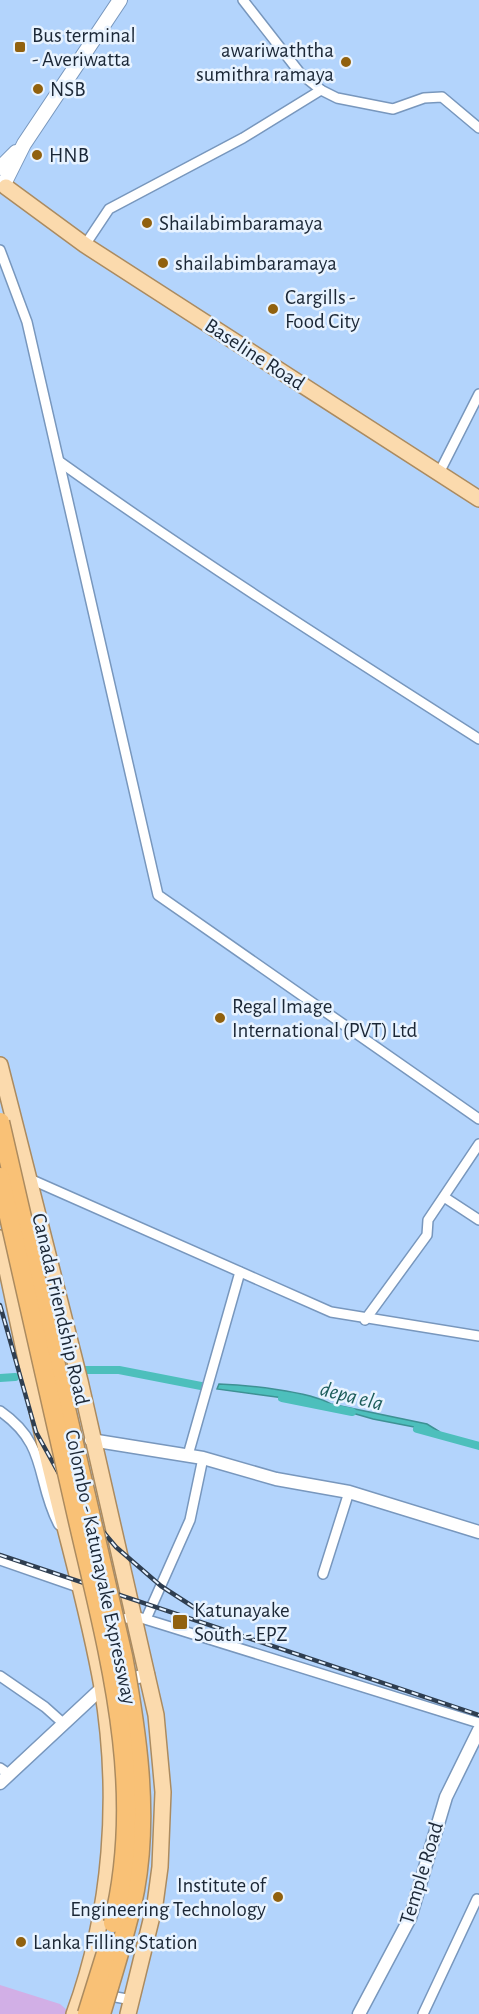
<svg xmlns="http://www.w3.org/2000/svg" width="479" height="2014" font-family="'Alegreya Sans',sans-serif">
<rect width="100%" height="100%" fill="#b3d4fc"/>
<path fill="#d2afe6" d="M0,1985L60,2004L68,2011L67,2014H0Z"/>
<path fill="#4dbfbc" stroke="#3e9194" stroke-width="1.5" d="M219,1384C245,1385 309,1391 331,1404L427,1424L440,1432L373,1419L314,1402L217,1389Z"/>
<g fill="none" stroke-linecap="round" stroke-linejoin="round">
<g stroke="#4dbfbc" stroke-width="8">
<path d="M85,1370H119L201,1386"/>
<path d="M0,1378L15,1377"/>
<path d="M282,1398L352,1412"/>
<path d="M417,1429L479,1446"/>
</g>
<defs>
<g id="minor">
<path d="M243,0L300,73L321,90L337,98L393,109L424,98L442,97L479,128"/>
<path d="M85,245L109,209L243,138L321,90"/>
<path d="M0,250L27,322L158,895L479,1119"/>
<path d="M60,462C196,559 338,649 479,739"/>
<path d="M439,473L479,394"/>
<path d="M30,1179L331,1312L479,1336"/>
<path d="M444,1197L479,1220"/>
<path d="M365,1320L427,1235L428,1220L479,1144"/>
<path d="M0,1411C49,1445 35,1480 59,1525"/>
<path d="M188,1455L240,1272"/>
<path d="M0,1560L78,1587"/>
<path d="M323,1574L349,1492"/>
<path d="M146,1619L190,1520L203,1458"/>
<path d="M111,1622L135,1616L479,1723"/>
<path d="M0,1676L45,1707L64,1724"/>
<path d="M0,1768L10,1775"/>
<path d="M105,1995L132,2000"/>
<path d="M423,2014L477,1899"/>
</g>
<g id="tertiary">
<path d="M91,1440L203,1458L276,1479L349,1492L479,1532"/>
<path d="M0,1783L102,1688L148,1674"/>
<path d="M359,2014L410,1918L446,1797L479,1730"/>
</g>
<g id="secondary">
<path d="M0,168L16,152"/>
<path d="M5,182L24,144L120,0"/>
</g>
<g id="primary">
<path d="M6,187L85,245L479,499"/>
<path d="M0,1065L80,1381L156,1715L163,1792L160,1867L155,1904L128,2014"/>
<path d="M0,1238C18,1320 34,1402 54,1483C70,1550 90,1618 102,1687C120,1795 112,1911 74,2014"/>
</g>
</defs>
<use href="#minor" stroke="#7897bd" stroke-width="12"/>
<use href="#tertiary" stroke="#7897bd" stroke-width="15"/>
<use href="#secondary" stroke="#7897bd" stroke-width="16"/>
<use href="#primary" stroke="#ab8b60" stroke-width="18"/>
<use href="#minor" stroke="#fff" stroke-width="9"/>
<use href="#tertiary" stroke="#fff" stroke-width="12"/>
<use href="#secondary" stroke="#fff" stroke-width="14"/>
<use href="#primary" stroke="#fbdaad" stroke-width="15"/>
<defs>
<g id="rail">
<path d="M0,1305L36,1432L68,1490L116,1547L161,1586L209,1617"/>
<path d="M0,1555L479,1715"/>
</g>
</defs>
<use href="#rail" stroke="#2f3e50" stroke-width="4.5"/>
<use href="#rail" stroke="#e8f3ff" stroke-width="2" stroke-dasharray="7" stroke-linecap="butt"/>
<defs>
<g id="motorway-bridge">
<path d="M0,1122L123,1656C137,1732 149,1813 135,1890C127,1931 113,1973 101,2014"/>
<path d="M0,1177C25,1288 50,1398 75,1508C106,1645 148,1783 113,1923"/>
<path d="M87,2014L107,1950"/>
</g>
</defs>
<use href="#motorway-bridge" stroke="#ab8b60" stroke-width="21" stroke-linecap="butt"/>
<use href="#motorway-bridge" stroke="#f9c176" stroke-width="18"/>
</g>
<g fill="#91610e" stroke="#e8f3ff" stroke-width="2">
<rect x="14" y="41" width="12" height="12" rx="3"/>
<circle cx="346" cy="62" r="6"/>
<circle cx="38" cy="89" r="6"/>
<circle cx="37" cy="155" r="6"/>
<circle cx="147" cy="223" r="6"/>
<circle cx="163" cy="263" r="6"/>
<circle cx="273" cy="309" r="6"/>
<circle cx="220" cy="1018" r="6"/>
<rect x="172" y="1614" width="16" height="16" rx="3"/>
<circle cx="278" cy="1897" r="6"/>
<circle cx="21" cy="1942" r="6"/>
</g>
<g text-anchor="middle" stroke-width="5" stroke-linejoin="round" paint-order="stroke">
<g font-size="21" fill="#1b2736" stroke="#e8f3ff" text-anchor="start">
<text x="32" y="42">Bus terminal<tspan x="32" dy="24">- Averiwatta</tspan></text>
<text x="334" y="57" text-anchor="end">awariwaththa<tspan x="334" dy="24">sumithra ramaya</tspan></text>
<text x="50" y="96">NSB</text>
<text x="49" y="162">HNB</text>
<text x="159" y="230">Shailabimbaramaya</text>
<text x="175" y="270">shailabimbaramaya</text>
<text x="285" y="304">Cargills -<tspan x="285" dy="24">Food City</tspan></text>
<text x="232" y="1013">Regal Image<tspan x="232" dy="24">International (PVT) Ltd</tspan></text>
<text x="194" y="1617">Katunayake<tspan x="194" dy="24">South - EPZ</tspan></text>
<text x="266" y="1892" text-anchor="end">Institute of<tspan x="266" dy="24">Engineering Technology</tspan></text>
<text x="33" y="1949">Lanka Filling Station</text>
</g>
<g font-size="21" fill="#1b2736" stroke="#e8f3ff">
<text transform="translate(255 354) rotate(33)" y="7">Baseline Road</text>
<text transform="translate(61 1309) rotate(77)" y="7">Canada Friendship Road</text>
<text transform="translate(101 1567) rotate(78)" y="7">Colombo - Katunayake Expressway</text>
<text transform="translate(421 1873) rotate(-73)" y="7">Temple Road</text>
</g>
<g font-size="22" font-style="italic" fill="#1c5c5a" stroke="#e8f3ff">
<text transform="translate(352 1395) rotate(14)" y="8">depa ela</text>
</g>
</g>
</svg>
